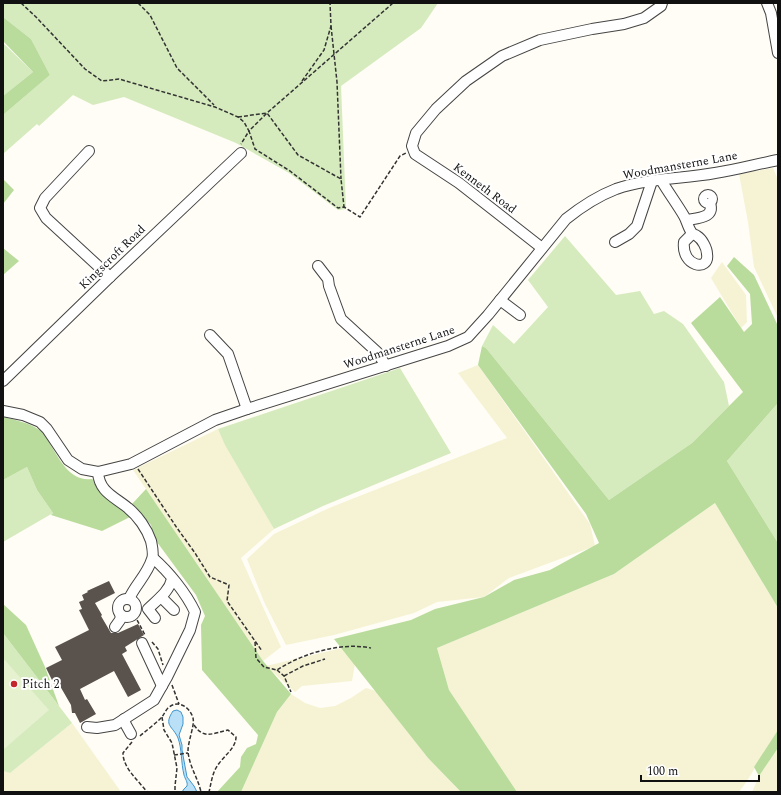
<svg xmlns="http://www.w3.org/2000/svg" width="781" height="795" font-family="Spectral,serif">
<rect width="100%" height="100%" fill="#fffdf5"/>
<g fill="#f6f3d4">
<path d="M773,168L778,180V318L754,267L748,222L739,174Z"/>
<path d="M722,262L746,295L747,322L741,328L711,278Z"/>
<path d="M478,365L590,524L595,546L509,578L484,597L437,602L414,613L334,635L286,645L264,602L247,559L274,534L329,508L507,438L458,373Z"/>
<path d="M218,429L274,529L241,558L281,647L263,661L133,470Z"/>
<path d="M715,503L778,608V730L747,781L739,792H517L449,690L437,648L614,574Z"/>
<path d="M342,648L355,664L352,681L302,686L295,692L266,666Z"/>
<path d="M366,688L376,691L428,758L461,792H241L277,712L291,694L305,703L320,708L335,706L351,698Z"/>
<path d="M72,723L121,792H3V771L10,773Z"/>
<path d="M778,748V792H752L759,776Z"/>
</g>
<g fill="#d5ebbd">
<path d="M3,3H438L421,28L341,86L346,209L338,210L289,173L236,143L124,97L93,105L73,95L39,126L37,124L3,154V115L50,75L31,39L3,17Z"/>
<path d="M3,43L33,72L3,96Z"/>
<path d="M565,236L616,295L640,291L654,314L664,311L683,324L724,382L729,406L692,443L609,500L486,348L482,346L493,325L514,344L548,307L528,280Z"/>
<path d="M400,368L451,453L323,506L274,529L225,445L218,429Z"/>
<path d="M778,403V543L727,461Z"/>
<path d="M27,467L37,490L53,513L3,542V480Z"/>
<path d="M3,633L72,723L10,773L3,771Z"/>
</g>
<g fill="#b9dc9c">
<path d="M3,17L31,39L50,75L3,115V96L33,72L3,41Z"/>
<path d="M3,179L14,190L3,204Z"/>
<path d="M3,248L19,261L3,275Z"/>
<path d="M734,257L754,275L778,326V403L727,461L778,543V608L715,503L614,574L437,648L449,690L517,792H461L428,758L334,639L411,620L435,609L484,597L514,580L550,570L599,543L586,514L478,365L482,346L486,348L609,500L692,443L743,392L691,323L720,297L744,332L752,324L750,294L727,266Z"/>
<path d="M3,417C16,420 30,423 41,431C45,434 47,439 50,444C60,460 70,482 92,479L95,481L94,483L102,494L132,516L102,531L51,515L53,513L37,490L27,467L3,480Z"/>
<path d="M146,489L263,661L291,694L277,712L241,792H217L240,767L241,757L247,748L256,744L258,735L202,670L201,625L205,616L196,595L154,538L151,525L132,504Z"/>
<path d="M3,604L26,625L45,667L59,706L3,633Z"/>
<path d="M778,730V748L759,776L754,767Z"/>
</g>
<path fill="#e6f2cf" d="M3,658L49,710L3,750Z"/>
<path fill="#b9e0f7" stroke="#3f96cf" d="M177,710L181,712L183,717V724L179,735L182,745V750L187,777L194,786L197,792H182L184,789L187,786C188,782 185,779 184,775C181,763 182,749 178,738C173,726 163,726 173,711Z"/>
<path fill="#5a524d" d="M109,581L115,593L95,603L102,615L101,616L111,633H118L138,624L144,635L125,647L127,651L122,654L141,690L128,697L114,671L80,689L85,700L87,699L96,714L80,723L75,713H72L71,705L60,686L56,688L46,668L62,660L55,647L89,630L79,610L82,609L79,602L84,600L82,595L88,592L87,591Z"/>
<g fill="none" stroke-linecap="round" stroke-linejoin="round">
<defs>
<g id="minor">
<path d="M767,3L771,13L778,53"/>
<path d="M89,151L45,198L40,208L46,218L110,277"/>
<path d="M661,180C668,192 677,204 684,216C687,221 688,228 692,233C693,235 695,234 697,236C702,239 707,248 707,254C710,272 681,267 684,242L692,234"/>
<circle cx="708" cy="199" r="4"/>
<path d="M687,220C698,218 715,218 710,203"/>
<path d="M615,242L629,234L637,226L652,181"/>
<path d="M542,248L459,183L415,154L412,146L416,133L436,109L466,81L502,56L540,40L592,29L624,24L644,18L661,6L662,3"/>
<path d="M318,266L328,279L329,286L341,319L377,352L386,366"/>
<path d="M500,300L520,315"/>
<path d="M210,335L228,354L247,409"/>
<path d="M3,381L110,277L241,153"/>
<path d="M3,411L23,415L40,422L47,429L68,460L82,469L98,472L131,464L215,420L247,409L448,346L468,337L488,315L566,219C581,207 598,196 616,189C647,178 683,179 715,173C736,170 757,164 778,160"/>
<path d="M98,472C99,492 115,497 128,508C138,516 147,529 151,541C152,546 154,554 152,559C147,575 135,585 129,599"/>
<path d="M161,597L174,610"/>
<circle cx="127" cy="608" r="9"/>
<path d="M155,618L148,609C157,600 169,592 172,579"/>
<path d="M115,627L120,620L121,615"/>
<path d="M142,643L162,686"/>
<path d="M124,719L126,725L131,734"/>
<path d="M87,727L97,728L115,725L154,700L167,677L190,630L195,612C186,593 169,572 153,558"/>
</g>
</defs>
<use href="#minor" stroke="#444" stroke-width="12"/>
<g stroke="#333" stroke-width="1.5" stroke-dasharray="4 2" stroke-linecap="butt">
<path d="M21,3L36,17L85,69L102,81L119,79L215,107L238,117L244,122L249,131L241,144"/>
<path d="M138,3L150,15L177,68L214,105"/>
<path d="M393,3L267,113L249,131L255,149L290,171L338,208L344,207L360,217L400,156L406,153"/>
<path d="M331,26L337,82L341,179"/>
<path d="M302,81L324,50L331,26L330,3"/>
<path d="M238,117L267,113L298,155L341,179L344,207"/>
<path d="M138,469L177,528L195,553L210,577L229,585L227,601L262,651"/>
<path d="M133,616L136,618L145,635"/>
<path d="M152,642L158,649L163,665"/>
<path d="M255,642L256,658L264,667L277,670C303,653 341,642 371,648"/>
<path d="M277,670L284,676L291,692"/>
<path d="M284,676L303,666L325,659"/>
<path d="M172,685L179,704"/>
<path d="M162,717L164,730L172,743L177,768L175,786V792"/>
<path d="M194,725C204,740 213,733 228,730L236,737C236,749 222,757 216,768C212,775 211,784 209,792"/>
<path d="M140,736C147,730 155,724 161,718C164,715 165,711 168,708C178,699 190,707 193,718C195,725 188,741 188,751C189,766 198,778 201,792"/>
<path d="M132,742L123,753C123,768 138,780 147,792"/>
<path d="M174,755L188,753"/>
</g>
<use href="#minor" stroke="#fff" stroke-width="10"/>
</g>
<circle fill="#c4262e" stroke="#fff" stroke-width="1.5" cx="14" cy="684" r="4"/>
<g text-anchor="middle" stroke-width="4" stroke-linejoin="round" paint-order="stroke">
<g font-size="12" fill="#111" stroke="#fff">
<text transform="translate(680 165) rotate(-10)" y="4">Woodmansterne Lane</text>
<text transform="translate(485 188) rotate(37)" y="4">Kenneth Road</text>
<text transform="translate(112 257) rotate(-44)" y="4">Kingscroft Road</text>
<text transform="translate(399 347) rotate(-18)" y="4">Woodmansterne Lane</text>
</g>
<g font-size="12" fill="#111" stroke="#fff" text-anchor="start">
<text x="22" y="688">Pitch 2</text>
</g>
</g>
<rect width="781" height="795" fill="none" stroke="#111111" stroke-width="8"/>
<path d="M641 775v6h118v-6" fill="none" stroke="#111111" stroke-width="2"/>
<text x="647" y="775" font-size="12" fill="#111111" stroke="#ffffff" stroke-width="3" paint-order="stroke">100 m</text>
</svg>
